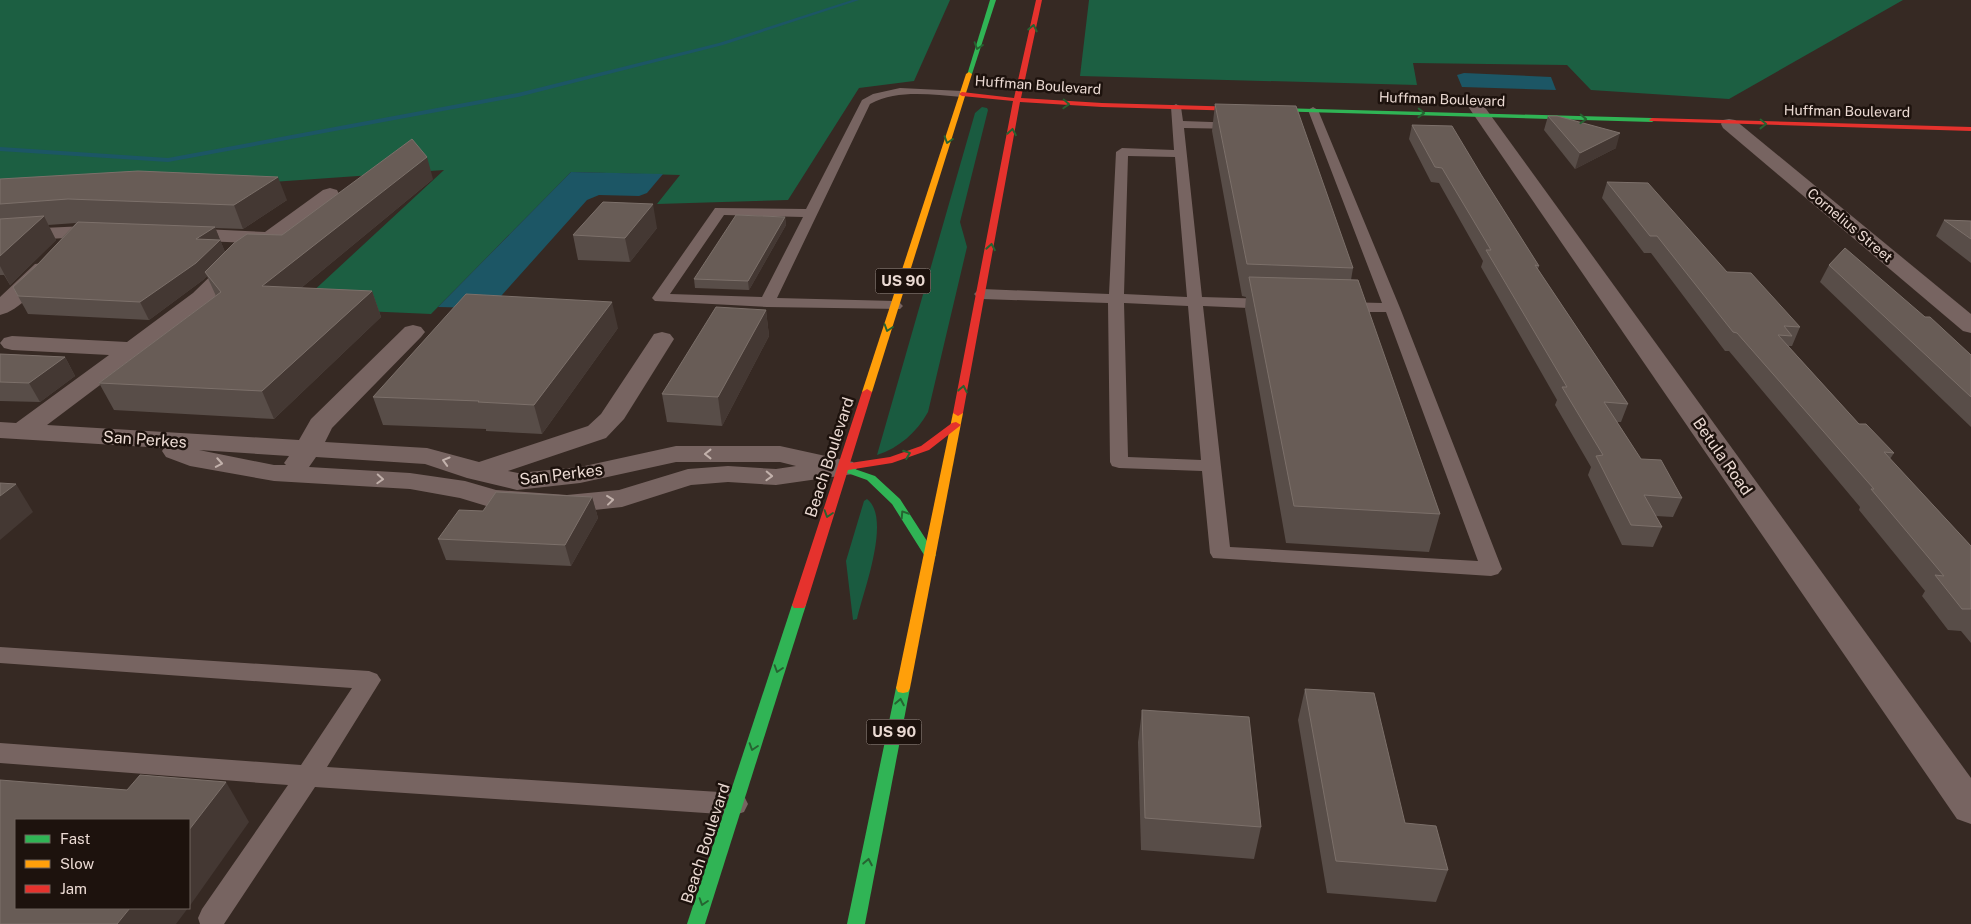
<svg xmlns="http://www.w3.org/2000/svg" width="1971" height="924" font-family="'Public Sans',sans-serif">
<rect width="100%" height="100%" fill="#362923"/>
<g fill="#1a5b40">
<path d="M982,107L987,108L988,110L960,222L967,247L928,412C917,432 899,448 877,455L975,113Z"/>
<path d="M867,499C892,518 863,592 857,619L853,620L846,561L864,501Z"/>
</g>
<g fill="#1c5f42">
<path d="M0,0H950L914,81L859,88L788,200L657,204L680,175L571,172L431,314L295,308L444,170L0,201Z"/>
<path d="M1089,0H1903L1729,99L1591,90L1567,65L1413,63L1417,85L1080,76Z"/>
</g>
<g fill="#1c5665">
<path d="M1464,73L1551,77L1556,90L1462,87L1457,75Z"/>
<path d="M571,172L663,174L647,193L639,196L599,195L587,200L494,304L481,308L438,307Z"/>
</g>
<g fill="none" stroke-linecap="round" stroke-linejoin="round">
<path fill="#1c5665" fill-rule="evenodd" d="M852,0H859L723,45L518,97L168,162L0,151V147L168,158L518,93L719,43Z"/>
<g fill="#776461" fill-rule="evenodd">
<path d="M900,88L962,91L967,94L962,97C931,95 899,89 870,104L777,298L895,301L900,303L903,306L900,309L767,307L655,301L652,298L715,208L806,209L862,100L873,94ZM724,215L803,217L762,297L670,294Z"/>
<path d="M1176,104L1181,107L1183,121L1239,123L1245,126L1239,129L1184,128L1202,297L1271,299L1276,301L1279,304L1276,307L1271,309L1203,306L1230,547L1478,561L1386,312H1343L1338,310L1335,307L1338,304L1343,302L1382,303L1308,110L1313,107L1318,110L1400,308L1502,569L1498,574L1491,576L1213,558L1210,553L1202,471L1119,468L1112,466L1110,462L1108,303L982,299L977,297L974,294L977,291L982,289L1109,294L1116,152L1122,148L1174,150L1171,107ZM1128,156L1175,157L1187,297L1124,294ZM1124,303L1188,306L1201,460L1128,457Z"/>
<path d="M0,647L369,671L377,674L381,680L327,767L735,793L744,796L748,804L744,812L735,815L315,787L224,924H200L198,918L202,909L288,785L0,763V743L301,765L352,688L0,663Z"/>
</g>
<g fill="#776461" fill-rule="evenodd">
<path d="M1475,100L1481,102L1971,778V824L1957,819L1467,105L1469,102Z"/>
<path d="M1729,119L1735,120L1971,314V333L1963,331L1723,128L1721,124L1723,120Z"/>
<path d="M330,188L337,190L339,194L337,198L243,266L209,303L47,425L299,440L311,419L405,327L413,325L421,327L425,332L421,337L332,428L325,442L427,448L479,462L588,426L601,414L654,334L662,332L670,334L674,339L624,419L606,438L508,471L518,473L580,467L676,446H780L853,462L857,468L853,474L776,485L728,482L691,485L622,507L567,513L493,508L460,498L410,489L274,481L190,466L166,457L162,451L164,448L0,438V422L16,423L109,355L12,350L4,348L0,343L4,338L12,336L127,342L193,293L229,258L249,243L182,240L175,238L172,234L175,230L182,228L265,232L323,190ZM199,450L289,456L284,463L286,465H274ZM316,457L425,464L467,478L517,490L580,483L676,462H780L796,466L776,469L728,466L688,469L619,490L567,495L496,490L465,481L410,473L309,467Z"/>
<path d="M107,225L114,227L117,231L114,235L0,242V230Z"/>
<path d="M43,263L51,264L54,269L51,274C36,288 21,310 0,315V297L35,264Z"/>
</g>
<g fill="#30b455" fill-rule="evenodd">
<path d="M990,0H996L972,74L967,75Z"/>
<path d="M1241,107L1652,118L1655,120L1652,122L1239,110L1238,109Z"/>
<path d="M843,465L875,476L900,499L936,555L934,558H926L892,504L867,480L839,470L837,468Z"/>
<path d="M799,600L804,602L806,605L705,924H687L792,605L794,602Z"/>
<path d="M903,683L908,684L910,688L865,924H847L896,688L898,684Z"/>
</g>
<g fill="#ff9f0a" fill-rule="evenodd">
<path d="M969,72L972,74L872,392L867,395L863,394L862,392L966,74Z"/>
<path d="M958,410L963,413L910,688L908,692L903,693L898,692L896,688L953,413Z"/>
</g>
<g fill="#e5322d" fill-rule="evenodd">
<path d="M1036,0H1042L1021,98L1102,103L1241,107L1244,109L1241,111L1102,107L1020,102L963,413L958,416L953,413L1013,101L962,96L959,94L962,92L1014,98Z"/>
<path d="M1652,118L1971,127V131L1650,121L1649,120Z"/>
<path d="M867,389L872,392L850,463L890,457L921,446L952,423L956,422L961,425L929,450L892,463L848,470L806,605L804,608H794L792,605L862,392Z"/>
</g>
</g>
<g fill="#584d48">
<path d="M1215,104L1353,268L1351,280L1440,514L1429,552L1286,543L1245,309L1246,297L1242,296L1212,131Z"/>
<path d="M1548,116L1616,148L1575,169L1544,130Z"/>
<path d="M1412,125L1482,176L1539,266L1538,269L1628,404L1621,422H1617L1641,459L1682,498L1673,517L1656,516L1662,527L1653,547L1622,545L1588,475L1591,467L1555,405L1557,400L1481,267L1483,261L1439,183L1431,182L1409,139Z"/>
<path d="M0,179L287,200L243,229L215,228L225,252L282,235L433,179L301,288L372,291L381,317L274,419L114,410L99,383L216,296L207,276L203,280L149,320L28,314L13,287L37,265L76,223L48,225L56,240L10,285L4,275H0Z"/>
<path d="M1607,182L1800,327L1792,346H1788L1859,424L1894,453L1890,459L1971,546V643L1961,631L1948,630L1922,596L1925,591L1859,510L1860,507L1729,351H1725L1651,253H1644L1602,198Z"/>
<path d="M785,217L786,225L749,290L695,288L694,279Z"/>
<path d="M1944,220L1971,221V263L1936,236Z"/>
<path d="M657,228L630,262L578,260L573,235Z"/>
<path d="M1829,265L1925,317L1971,355V427L1820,282Z"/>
<path d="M766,310L769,336L722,426L667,422L662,394Z"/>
<path d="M618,328L542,434L486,431V429L383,425L373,397Z"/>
<path d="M0,354L65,357L75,376L40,402L0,401Z"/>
<path d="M592,497L598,518L571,566L446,560L438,539L483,511Z"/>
<path d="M1305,689L1405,823L1448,870L1436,902L1327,893L1298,720Z"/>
<path d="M1142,710L1261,827L1254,859L1141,850L1138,742Z"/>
</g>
<g fill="#443833">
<path d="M1620,133L1616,148L1575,169L1580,153Z"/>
<path d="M427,157L433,179L272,312L262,286Z"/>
<path d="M278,177L287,200L243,229L234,205Z"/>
<path d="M653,204L657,228L630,262L625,238Z"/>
<path d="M44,216L56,240L10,285L0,266V256Z"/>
<path d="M785,217L786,225L749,290L748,281Z"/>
<path d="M215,227L227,257L205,272L207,276L203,280L149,320L140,302L196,239Z"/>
<path d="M372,291L381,317L274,419L262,391Z"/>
<path d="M612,302L618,328L542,434L534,405Z"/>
<path d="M766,310L769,336L722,426L718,397Z"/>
<path d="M65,357L75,376L40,402L29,383Z"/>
<path d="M16,484L33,512L0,540V496Z"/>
<path d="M592,497L598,518L571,566L565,545Z"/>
<path d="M226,782L249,822L189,907V830Z"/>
<path d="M130,908H188L176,924H117Z"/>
</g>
<g fill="#685c56" stroke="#7c706a">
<path d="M1215,104L1296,106L1353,268L1247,264Z"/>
<path d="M1548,116H1557L1620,133L1580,153Z"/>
<path d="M1412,125L1452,126L1482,176L1539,266L1535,265L1628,404L1604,402L1641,459L1661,460L1682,498L1644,495L1662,527L1631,525L1596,456L1603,455L1562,387H1567L1486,250H1491L1442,168L1435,167Z"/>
<path d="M412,139L427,157L262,286L372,291L262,391L99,383L221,292L205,272L234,243L247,234L282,235Z"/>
<path d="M138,171L278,177L234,205L68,199L0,204V179Z"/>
<path d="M1607,182L1648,183L1727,272L1751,273L1800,327L1784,326L1792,336L1778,335L1859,424H1866L1894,453L1884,452L1971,546V609H1962L1935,575L1944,576L1871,489H1874L1737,333L1733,332L1657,236H1650Z"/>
<path d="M603,202L653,204L625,238L573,235Z"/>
<path d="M736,215L785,217L748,281L694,279Z"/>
<path d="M44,216L0,256V219Z"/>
<path d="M1944,220L1971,221V239Z"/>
<path d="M78,222L215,227L196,239L220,240L196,263L140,302L18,296L13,287L37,265Z"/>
<path d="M1845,248L1925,317H1930L1971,355V397L1829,265Z"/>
<path d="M1249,277L1358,280L1440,514L1294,506Z"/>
<path d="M466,294L612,302L534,405L478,402L479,401L373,397Z"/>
<path d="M716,307L766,310L718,397L662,394Z"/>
<path d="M0,354L65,357L29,383L0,382Z"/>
<path d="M0,483L16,484L0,496Z"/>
<path d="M496,492L592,497L565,545L438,539L459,510L483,511Z"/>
<path d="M1305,689L1374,693L1405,823L1436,826L1448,870L1336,861Z"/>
<path d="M1142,710L1249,717L1261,827L1145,818Z"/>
<path d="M140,775L226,782L189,830V820H16V908H130L117,924H0V780L127,790Z"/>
</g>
<defs><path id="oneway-chevron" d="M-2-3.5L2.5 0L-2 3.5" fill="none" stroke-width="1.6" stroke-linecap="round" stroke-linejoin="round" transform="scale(1.25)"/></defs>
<g stroke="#266331">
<use href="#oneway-chevron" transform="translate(1033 28) rotate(-78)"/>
<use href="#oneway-chevron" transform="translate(978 46) rotate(108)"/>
<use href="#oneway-chevron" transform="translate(1066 104) rotate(3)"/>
<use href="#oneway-chevron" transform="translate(1421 113) rotate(2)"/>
<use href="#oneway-chevron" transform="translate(1583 119) rotate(2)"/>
<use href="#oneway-chevron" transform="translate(1763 124) rotate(1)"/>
<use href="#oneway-chevron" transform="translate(1012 132) rotate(-80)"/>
<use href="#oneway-chevron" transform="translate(948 140) rotate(108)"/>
<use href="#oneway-chevron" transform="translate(991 247) rotate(-80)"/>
<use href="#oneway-chevron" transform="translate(888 328) rotate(108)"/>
<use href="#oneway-chevron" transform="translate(963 389) rotate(-79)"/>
<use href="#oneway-chevron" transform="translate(907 454) rotate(-21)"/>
<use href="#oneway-chevron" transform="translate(828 514) rotate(108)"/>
<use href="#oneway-chevron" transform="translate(904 514) rotate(-123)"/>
<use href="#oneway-chevron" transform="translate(778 669) rotate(108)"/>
<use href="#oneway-chevron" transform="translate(900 702) rotate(-79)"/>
<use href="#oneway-chevron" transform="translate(753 747) rotate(108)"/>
<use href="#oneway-chevron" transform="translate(868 862) rotate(-79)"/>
<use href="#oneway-chevron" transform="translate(703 902) rotate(108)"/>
</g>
<g stroke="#c2b1ab">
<use href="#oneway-chevron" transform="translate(708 454) rotate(180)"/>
<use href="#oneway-chevron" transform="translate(446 461) rotate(-164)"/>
<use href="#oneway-chevron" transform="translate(219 463) rotate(10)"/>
<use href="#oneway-chevron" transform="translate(769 476) rotate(2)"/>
<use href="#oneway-chevron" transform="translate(380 479) rotate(3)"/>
<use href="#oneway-chevron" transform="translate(610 500) rotate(-6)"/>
</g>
<g text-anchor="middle" stroke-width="5" stroke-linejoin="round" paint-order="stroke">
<g font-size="14" fill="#ebdad3" stroke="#1d120d">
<text transform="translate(1038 85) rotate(4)" y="5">Huffman Boulevard</text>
<text transform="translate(1442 99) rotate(2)" y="5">Huffman Boulevard</text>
<text transform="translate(1847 111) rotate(1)" y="5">Huffman Boulevard</text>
<text transform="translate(1850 225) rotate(40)" y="5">Cornelius Street</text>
</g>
<g fill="#1d120d" stroke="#ad9e98" stroke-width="1">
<rect x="875.5" y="268.5" width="55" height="25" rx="4"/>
<rect x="866.5" y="719.5" width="55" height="25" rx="4"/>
</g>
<g font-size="15" font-weight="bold" fill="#ebdad3">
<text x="903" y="286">US 90</text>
<text x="894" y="737">US 90</text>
</g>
<g font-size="16" fill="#ebdad3" stroke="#1d120d">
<text transform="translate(145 439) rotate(4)" y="6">San Perkes</text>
<text transform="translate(1723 456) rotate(55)" y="6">Betula Road</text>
<text transform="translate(829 457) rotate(-72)" y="6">Beach Boulevard</text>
<text transform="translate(561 474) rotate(-7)" y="6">San Perkes</text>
<text transform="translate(705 843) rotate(-72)" y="6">Beach Boulevard</text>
</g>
</g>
<rect x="15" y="819" width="175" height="90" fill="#1d120d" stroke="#6f625c"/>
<rect x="25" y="835" width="25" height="8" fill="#30b455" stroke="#6f625c"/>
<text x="60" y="844" font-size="15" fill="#ebdad3">Fast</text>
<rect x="25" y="860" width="25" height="8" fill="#ff9f0a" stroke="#6f625c"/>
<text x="60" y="869" font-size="15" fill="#ebdad3">Slow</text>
<rect x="25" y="885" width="25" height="8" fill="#e5322d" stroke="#6f625c"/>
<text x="60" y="894" font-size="15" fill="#ebdad3">Jam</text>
</svg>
